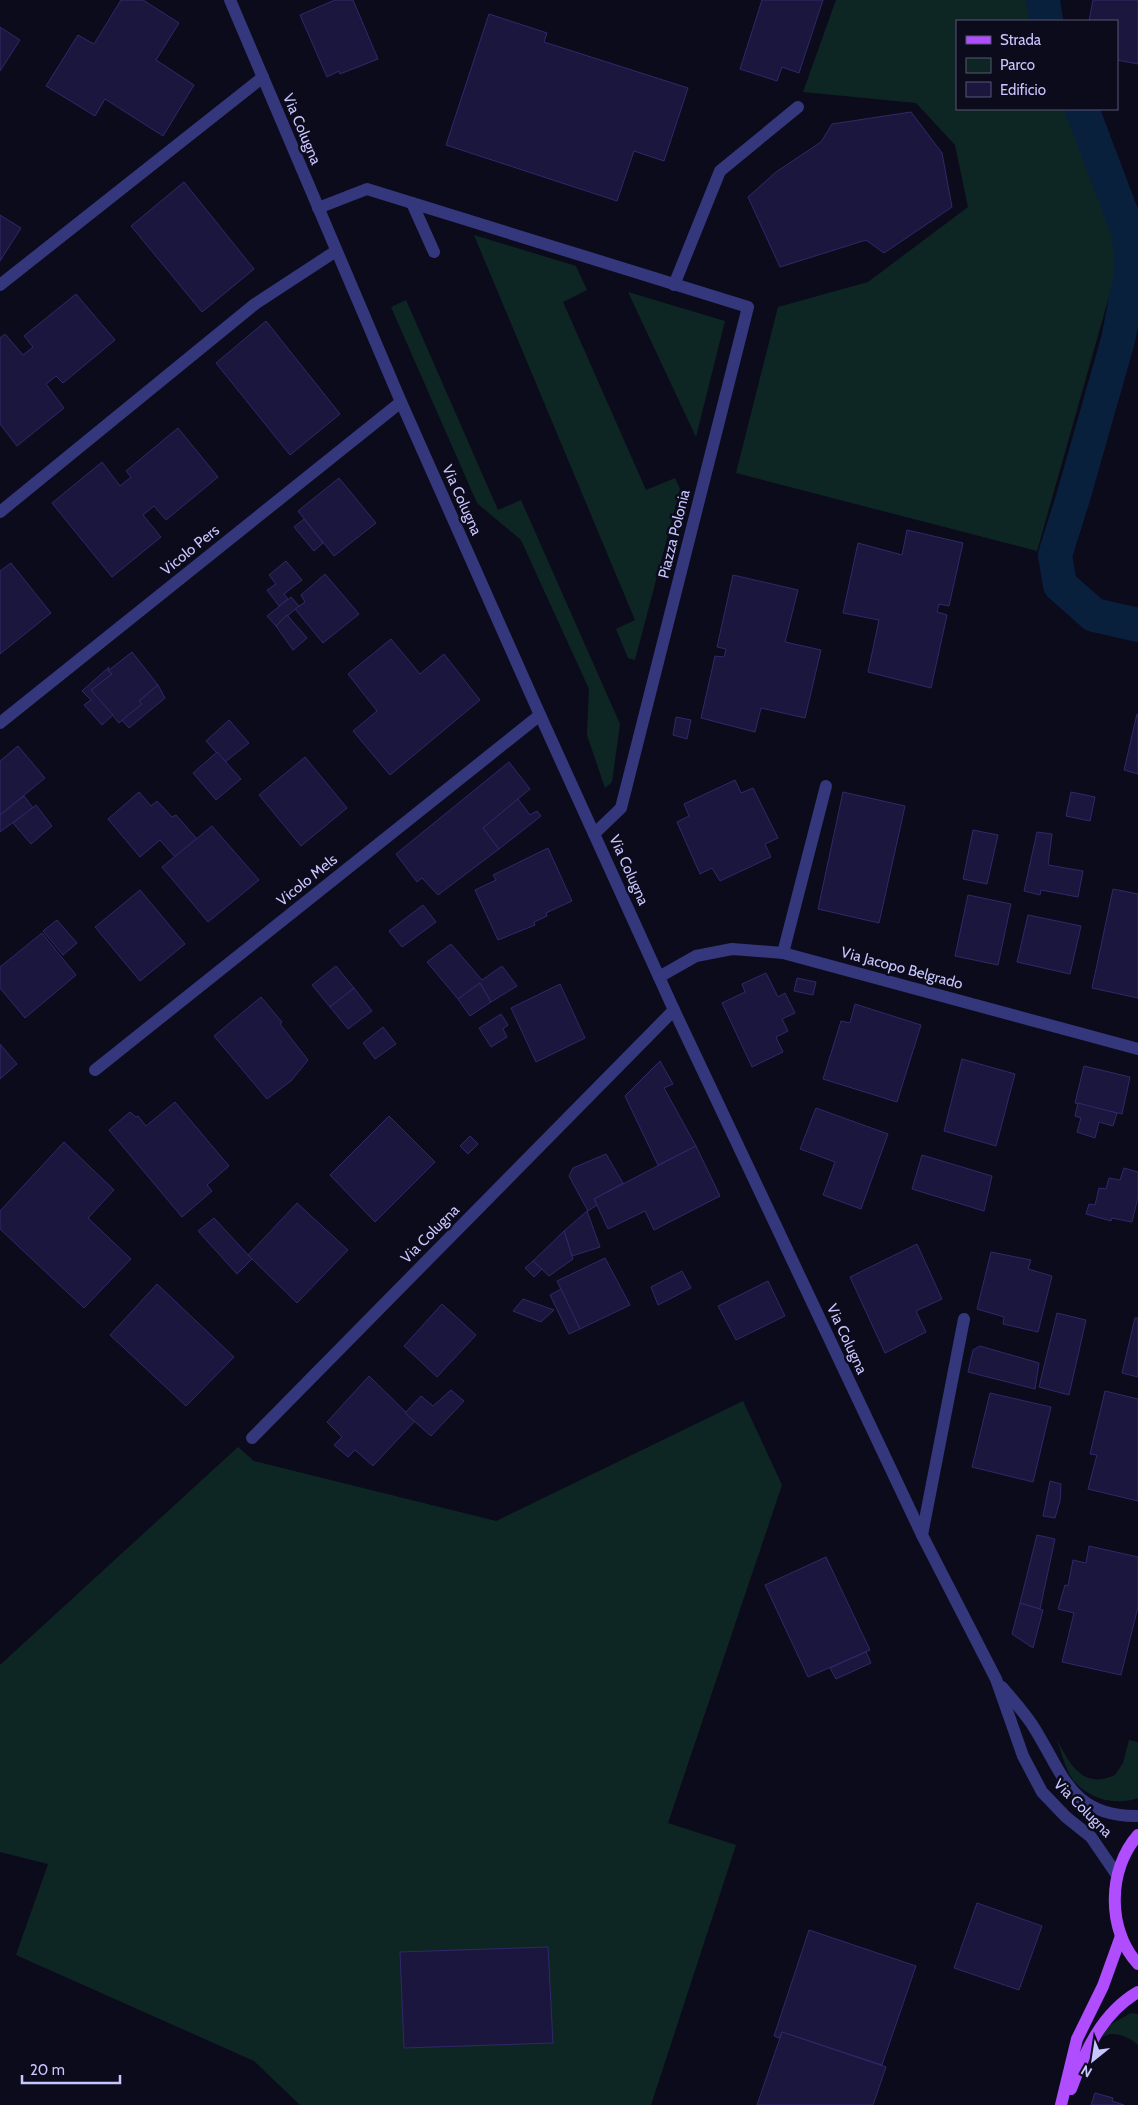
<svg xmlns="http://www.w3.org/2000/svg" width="1138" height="2105" font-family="Cabin,sans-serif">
<rect width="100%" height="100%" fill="#0c0b1c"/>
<g fill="#0e2623">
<path d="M836,0H1033L1034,21H957V109H1067L1113,224L1118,242L1114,279L1037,551L736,473L778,307L868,282L968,207L955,145L916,103L803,92Z"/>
<path d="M474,235L576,266L587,290L563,302L646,490L675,478L680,489L635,660L628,658L616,629L635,620Z"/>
<path d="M628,292L725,321L696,437Z"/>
<path d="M406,300L498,510L521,500L620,724L612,782L605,788L587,735L589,689L521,540L477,503L391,307Z"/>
<path d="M743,1401L782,1485L668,1823L736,1845L651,2105H300L254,2061L16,1955L48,1864L0,1852V1665L238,1447L254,1461L496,1521Z"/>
<path d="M1057,1739C1069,1764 1083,1790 1115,1775L1123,1763L1129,1740L1138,1742V1798C1116,1806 1088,1799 1073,1780C1065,1768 1061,1752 1057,1739Z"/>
<path d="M1131,2013L1138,2014V2045C1128,2036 1111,2029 1100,2039L1111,2024Z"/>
</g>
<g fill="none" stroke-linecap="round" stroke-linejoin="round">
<g stroke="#09203d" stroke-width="34">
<path d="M1043,0L1046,21"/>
<path d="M1082,109L1128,231L1132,268L1118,340L1073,498L1055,555L1060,585L1094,615L1138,625"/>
</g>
</g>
<g fill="#1b163d" stroke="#30286a">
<path d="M121,0H143L179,23L156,60L194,85L163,136L105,99L95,116L46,86L78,35L94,44Z"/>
<path d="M335,0H353L378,59L340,74L339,71L327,77L300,15Z"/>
<path d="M762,0H823L799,73L782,67L777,81L740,69Z"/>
<path d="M1093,0H1138V64L1117,60V21H1089Z"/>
<path d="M489,14L547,33L544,42L688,88L664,161L634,151L617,201L446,145Z"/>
<path d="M0,27L20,40L0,71Z"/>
<path d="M911,112L942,153L952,207L884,253L866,240L780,267L748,197L776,172L821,142L832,124Z"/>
<path d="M184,182L254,269L202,312L131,226Z"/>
<path d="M0,215L21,228L0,261Z"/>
<path d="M76,294L115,340L63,383L56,376L46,384L64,408L17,446L0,424V338L5,334L23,355L33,347L24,336Z"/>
<path d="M266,321L340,414L290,455L216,363Z"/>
<path d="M178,428L218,477L166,520L154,506L143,515L161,537L112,577L52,503L102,462L120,486L131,477L126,471Z"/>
<path d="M339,478L376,523L334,556L298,511Z"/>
<path d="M304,519L323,543L314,551L294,527Z"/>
<path d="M907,530L963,543L949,606L939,604L937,612L947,615L931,688L868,672L879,620L843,613L858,543L902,555Z"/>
<path d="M286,561L302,580L284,594L288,599L279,606L267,590L276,584L269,575Z"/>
<path d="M11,563L51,613L0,654V571Z"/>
<path d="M325,574L359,614L323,643L295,609L305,602L301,595Z"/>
<path d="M733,575L798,590L785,642L821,650L805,718L761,708L755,732L701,718L715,656L724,657L726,649L717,647Z"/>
<path d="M291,597L299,606L276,626L267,616Z"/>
<path d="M287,615L307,638L293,650L276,626Z"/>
<path d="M391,639L420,674L444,654L480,700L390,775L353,731L377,711L348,674Z"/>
<path d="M132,652L158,685L139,701L142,704L119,723L91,690L112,674L108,671Z"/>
<path d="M109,667L108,671L112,674L91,690L113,715L102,725L84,705L91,700L82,691Z"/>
<path d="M158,685L165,698L129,728L122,720L142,704L139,701Z"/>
<path d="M1137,714H1138V774L1124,770Z"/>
<path d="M676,717L691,720L687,739L673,735Z"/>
<path d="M229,720L249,743L225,762L206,741Z"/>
<path d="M18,746L45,778L0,815V761Z"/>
<path d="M217,752L241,779L216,800L193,773Z"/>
<path d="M305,757L347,808L301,846L259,795Z"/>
<path d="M509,762L530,789L483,828L499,849L438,895L422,878L417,882L396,854Z"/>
<path d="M735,780L741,793L753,788L778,838L765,844L771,857L720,881L712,868L700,874L677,822L689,816L684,804Z"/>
<path d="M139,792L151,806L157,801L172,817L176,815L197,839L175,857L160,840L140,857L108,819Z"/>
<path d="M843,792L905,806L879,923L818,909Z"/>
<path d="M1071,792L1095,797L1090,821L1066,816Z"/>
<path d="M24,796L33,808L0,832V815Z"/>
<path d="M518,799L530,815L537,811L541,816L499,849L483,828Z"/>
<path d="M36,805L52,826L31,844L13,823Z"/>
<path d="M212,826L259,880L208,922L162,867Z"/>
<path d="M973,830L998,835L987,884L963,879Z"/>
<path d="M1037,832L1052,834L1048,865L1083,871L1078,897L1041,890L1040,895L1024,891Z"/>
<path d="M548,848L572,901L546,913L547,916L534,922L535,925L498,940L475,890L496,880L493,875Z"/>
<path d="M1113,889L1138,894V998L1092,988Z"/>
<path d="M140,890L185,944L140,981L95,927Z"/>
<path d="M968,895L1011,904L998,965L955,956Z"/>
<path d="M423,905L436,922L402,947L389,931Z"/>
<path d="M1028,915L1081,926L1070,974L1017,962Z"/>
<path d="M57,920L77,943L63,955L43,931Z"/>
<path d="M42,933L76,975L25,1018L0,988V967Z"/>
<path d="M451,944L482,980L502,966L517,986L491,1002L480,983L458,999L427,962Z"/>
<path d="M336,966L354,988L330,1007L312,985Z"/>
<path d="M766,973L778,997L785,993L795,1013L782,1019L788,1031L776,1037L783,1052L752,1067L722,1003L745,992L742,984Z"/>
<path d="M797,978L816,982L813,995L794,991Z"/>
<path d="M480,983L491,1002L470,1016L458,999Z"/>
<path d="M560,984L585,1038L536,1062L511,1008Z"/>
<path d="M354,988L372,1011L348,1029L330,1007Z"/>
<path d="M261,997L282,1022L280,1024L308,1060L291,1081L267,1099L214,1036Z"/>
<path d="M855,1004L921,1025L897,1102L823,1079L841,1021L850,1023Z"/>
<path d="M501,1014L508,1025L503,1029L507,1037L491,1047L479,1028Z"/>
<path d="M383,1027L396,1044L375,1059L363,1043Z"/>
<path d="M0,1044L17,1064L0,1079Z"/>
<path d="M962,1059L1015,1074L996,1146L944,1131Z"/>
<path d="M660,1061L673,1084L664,1088L696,1146L658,1165L625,1096Z"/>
<path d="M1084,1066L1130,1077L1122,1114L1075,1103Z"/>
<path d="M175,1102L229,1166L207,1185L212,1191L182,1217L109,1130L130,1112L136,1117L138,1116L146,1126Z"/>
<path d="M1078,1103L1117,1113L1113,1126L1099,1122L1095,1138L1077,1132L1081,1118L1075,1116Z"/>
<path d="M816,1108L888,1134L861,1209L823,1195L835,1162L800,1149Z"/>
<path d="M389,1116L435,1162L375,1222L330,1175Z"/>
<path d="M470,1136L478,1144L468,1154L460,1146Z"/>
<path d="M64,1142L114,1190L88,1218L131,1259L84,1308L0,1229V1211Z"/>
<path d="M696,1146L720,1196L654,1230L645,1211L608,1229L594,1199Z"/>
<path d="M606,1154L623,1183L594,1199L597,1205L588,1211L569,1176L573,1168Z"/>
<path d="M922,1155L992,1176L984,1211L912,1189Z"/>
<path d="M1124,1168L1138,1172V1197L1132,1222L1112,1218L1111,1221L1086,1214L1089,1204L1095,1205L1099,1188L1106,1189L1109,1178L1120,1180Z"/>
<path d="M297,1203L348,1250L297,1303L248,1255Z"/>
<path d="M587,1211L600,1247L572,1256L564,1231Z"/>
<path d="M214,1218L252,1259L237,1274L198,1231Z"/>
<path d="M564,1231L573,1259L549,1276L533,1261Z"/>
<path d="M917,1244L942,1299L916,1311L926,1332L885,1353L850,1277Z"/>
<path d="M991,1252L1031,1260L1028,1269L1052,1276L1038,1332L1003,1324L1004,1317L977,1309Z"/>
<path d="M605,1258L630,1305L580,1329L557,1281Z"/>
<path d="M533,1261L542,1269L534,1277L525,1268Z"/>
<path d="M682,1271L691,1288L658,1305L651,1287Z"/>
<path d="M768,1281L785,1316L736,1340L718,1306Z"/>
<path d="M157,1284L234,1357L186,1406L110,1335Z"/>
<path d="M561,1289L580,1329L569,1334L550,1295Z"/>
<path d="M523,1299L554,1310L541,1322L513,1311Z"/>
<path d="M442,1304L476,1335L437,1377L404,1346Z"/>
<path d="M1057,1313L1086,1320L1069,1395L1039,1387Z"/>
<path d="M1135,1318H1138V1377L1122,1373Z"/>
<path d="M980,1346L1039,1363L1035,1389L968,1372L973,1350Z"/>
<path d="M369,1376L415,1421L373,1466L355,1450L348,1457L334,1445L342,1437L327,1422Z"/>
<path d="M451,1390L464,1401L431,1436L405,1413L421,1396L433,1406Z"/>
<path d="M1105,1391L1138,1399V1501L1088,1489L1097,1455L1090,1454Z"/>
<path d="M990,1393L1051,1407L1033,1482L972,1467Z"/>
<path d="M1050,1481L1061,1484L1060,1501L1055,1518L1043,1516Z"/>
<path d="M1037,1535L1055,1539L1040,1609L1020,1603Z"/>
<path d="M1089,1546L1138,1557V1607L1121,1675L1062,1662L1074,1613L1058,1609L1065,1585L1068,1586L1073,1560L1086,1563Z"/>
<path d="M826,1557L870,1650L808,1677L765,1585Z"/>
<path d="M1020,1603L1043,1610L1033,1648L1012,1634Z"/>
<path d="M866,1652L871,1663L836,1679L830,1668Z"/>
<path d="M977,1903L1042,1926L1019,1990L954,1968Z"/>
<path d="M809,1930L916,1966L882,2065L782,2032L779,2038L774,2036Z"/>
<path d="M548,1947L553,2043L404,2048L400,1952Z"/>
<path d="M782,2032L886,2067L873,2105H757Z"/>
<path d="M1095,2093L1113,2098L1112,2101L1124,2105H1091Z"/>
</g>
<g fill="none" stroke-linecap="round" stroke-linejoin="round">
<g stroke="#34377c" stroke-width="12">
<path d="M230,0L401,402L540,715L674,1010L922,1535L996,1679L1023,1756L1042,1792L1066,1817L1091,1837L1117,1875"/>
<path d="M412,203L434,252"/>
<path d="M318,208L367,189L748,307L621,808L594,834"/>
<path d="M0,285L263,77"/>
<path d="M674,285L720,171L798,107"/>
<path d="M0,512L255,304L336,251"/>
<path d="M0,723L401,402"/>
<path d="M783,953L826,786"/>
<path d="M659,977L696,956L732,949L783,953L1138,1049"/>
<path d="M95,1070L540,715"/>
<path d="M252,1438L674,1010"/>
<path d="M922,1535L964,1319"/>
<path d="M1002,1687C1012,1699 1024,1712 1033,1726C1063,1773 1070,1817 1138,1816"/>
</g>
<g stroke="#af4dff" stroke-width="12">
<path d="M1138,1835C1107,1870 1107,1930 1138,1964"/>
<path d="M1071,2089C1085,2051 1102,2013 1138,1992"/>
<path d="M1061,2105L1077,2039L1103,1986L1121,1936"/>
</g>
</g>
<g text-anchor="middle" stroke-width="5" stroke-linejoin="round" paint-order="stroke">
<g font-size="15" fill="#c8c6ff" stroke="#0c0b1c">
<text transform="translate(302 129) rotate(67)" y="5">Via Colugna</text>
<text transform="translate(462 500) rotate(66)" y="5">Via Colugna</text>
<text transform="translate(674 534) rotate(-76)" y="5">Piazza Polonia</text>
<text transform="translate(190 550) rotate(-39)" y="5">Vicolo Pers</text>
<text transform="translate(629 870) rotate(66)" y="5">Via Colugna</text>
<text transform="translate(307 880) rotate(-39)" y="5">Vicolo Mels</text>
<text transform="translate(902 968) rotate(15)" y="5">Via Jacopo Belgrado</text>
<text transform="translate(430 1234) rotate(-45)" y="5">Via Colugna</text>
<text transform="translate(847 1339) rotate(65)" y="5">Via Colugna</text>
<text transform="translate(1083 1808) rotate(45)" y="5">Via Colugna</text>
</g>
</g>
<rect x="956" y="20" width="162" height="90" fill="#0c0b1c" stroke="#575677"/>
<rect x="966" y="36" width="25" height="8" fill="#af4dff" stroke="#575677"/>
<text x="1000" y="45" font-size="15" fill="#c8c6ff">Strada</text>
<rect x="966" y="58" width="25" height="15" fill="#0e2623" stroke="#575677"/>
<text x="1000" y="70" font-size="15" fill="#c8c6ff">Parco</text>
<rect x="966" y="82" width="25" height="15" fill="#1b163d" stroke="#575677"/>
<text x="1000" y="95" font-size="15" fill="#c8c6ff">Edificio</text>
<g transform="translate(1093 2060) rotate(210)" stroke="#0c0b1c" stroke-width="4" paint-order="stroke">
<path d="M0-4L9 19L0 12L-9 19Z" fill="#c8c6ff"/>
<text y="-8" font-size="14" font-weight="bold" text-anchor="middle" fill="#c8c6ff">N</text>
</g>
<path d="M22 2075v8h98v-8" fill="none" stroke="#c8c6ff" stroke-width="2.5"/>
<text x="30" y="2075" font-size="15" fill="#c8c6ff" stroke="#0c0b1c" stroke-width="4" paint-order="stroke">20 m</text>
</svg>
